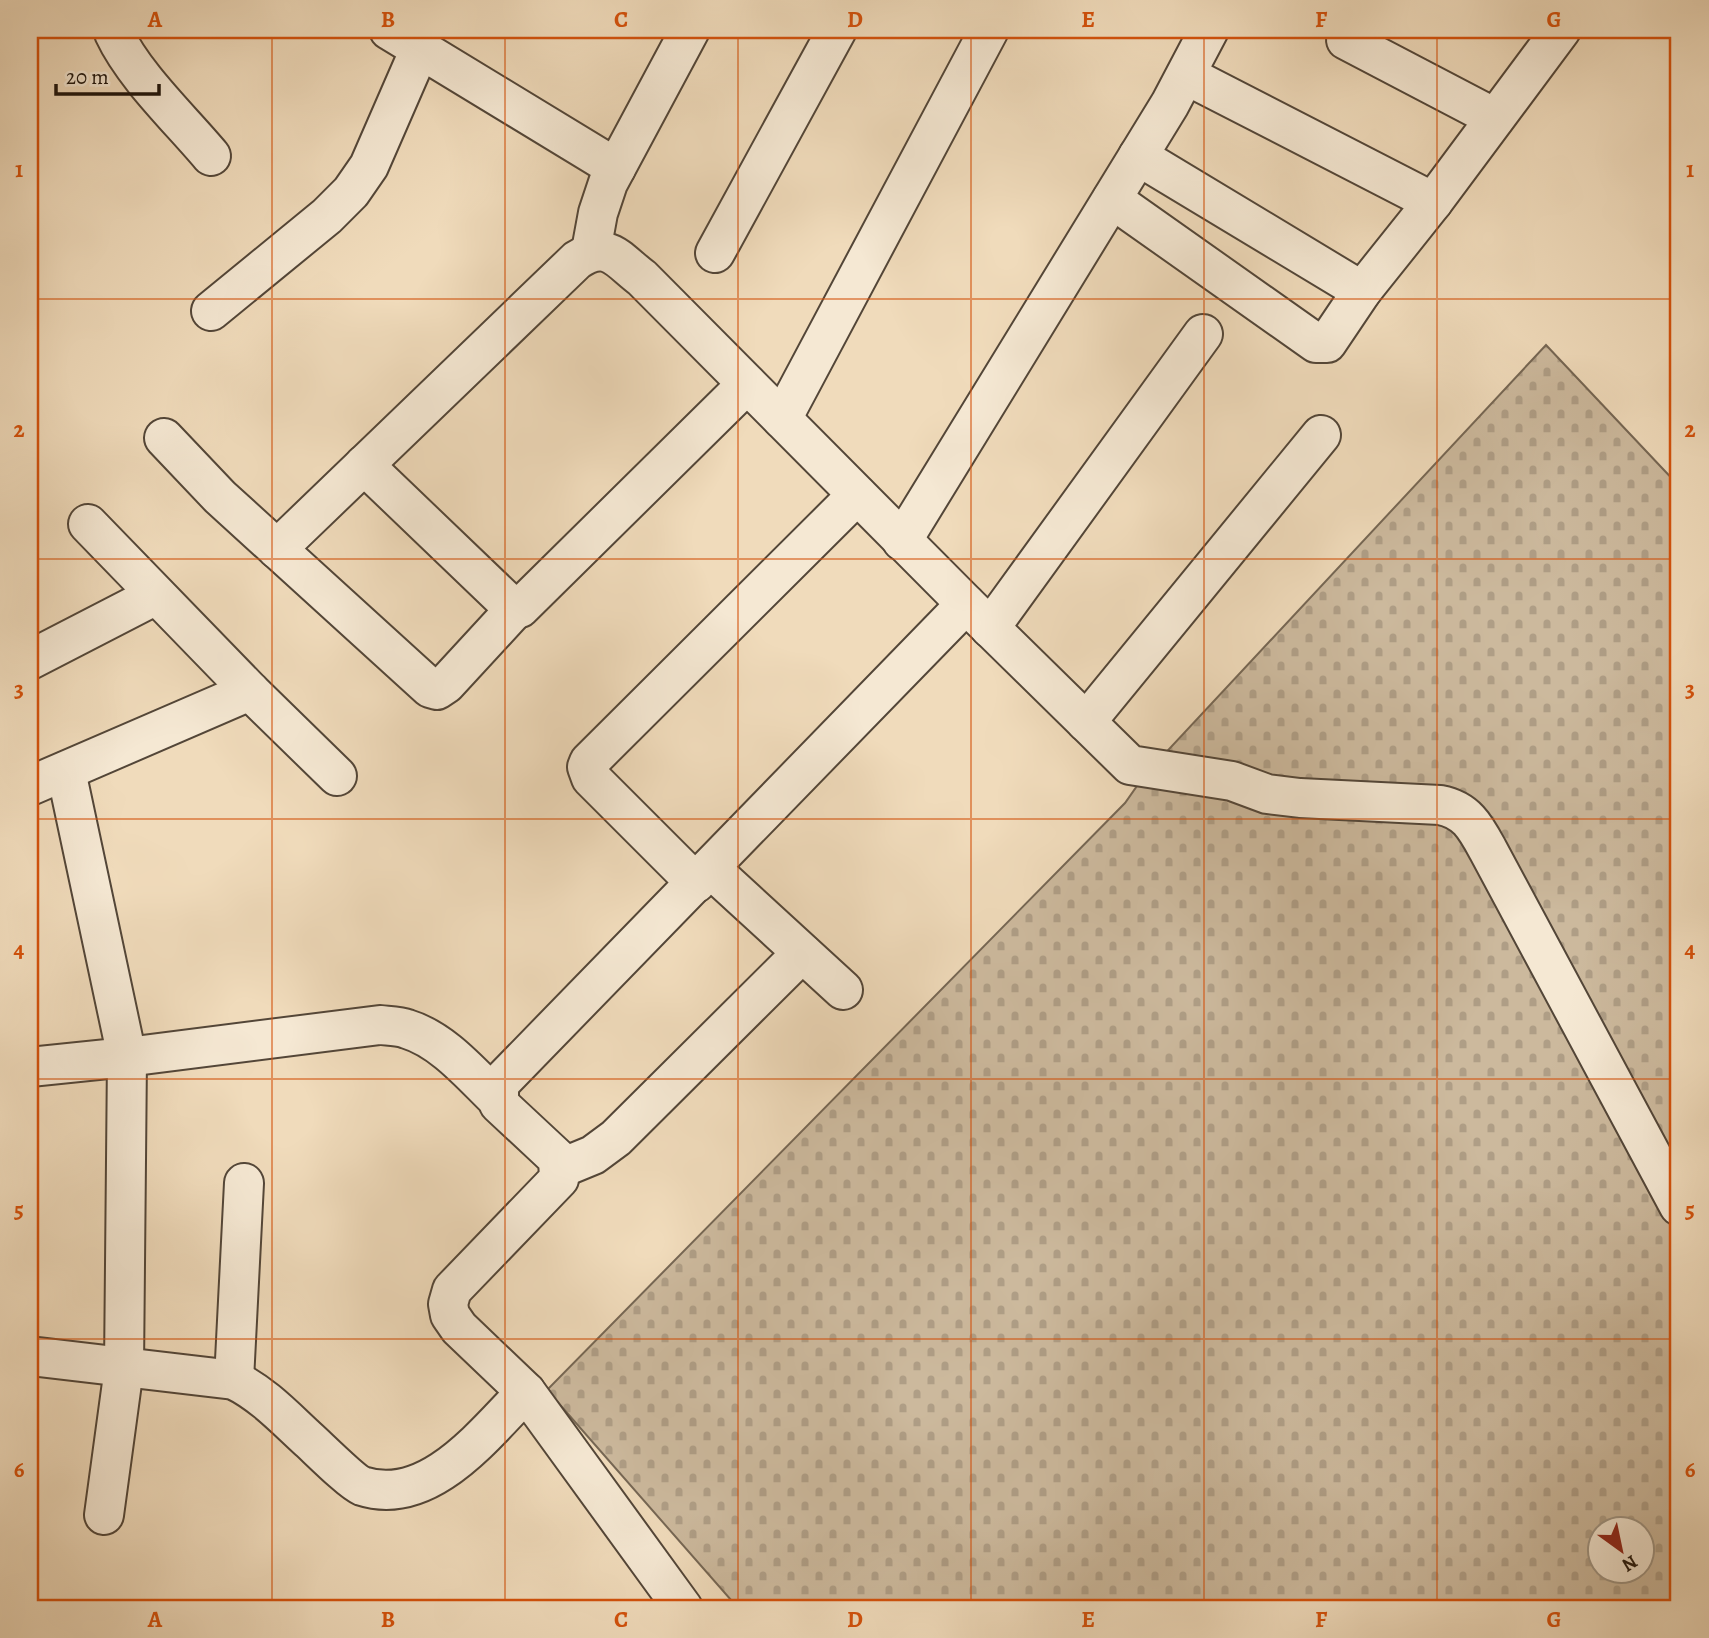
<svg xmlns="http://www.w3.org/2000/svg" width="1709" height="1638" font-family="Alegreya,serif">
<defs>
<pattern id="cemetery-stones" width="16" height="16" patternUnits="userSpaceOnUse" patternTransform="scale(1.75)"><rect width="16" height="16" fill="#ccb99d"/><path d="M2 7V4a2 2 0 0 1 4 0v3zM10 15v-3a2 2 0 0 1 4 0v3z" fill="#af9e86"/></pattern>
</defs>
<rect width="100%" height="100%" fill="#f0dbbb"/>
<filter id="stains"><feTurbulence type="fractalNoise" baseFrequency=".00286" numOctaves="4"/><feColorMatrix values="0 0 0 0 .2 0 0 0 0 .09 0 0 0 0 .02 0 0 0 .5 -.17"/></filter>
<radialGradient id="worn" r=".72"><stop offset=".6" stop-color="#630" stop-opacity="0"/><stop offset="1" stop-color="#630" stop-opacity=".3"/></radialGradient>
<path fill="url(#cemetery-stones)" stroke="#766754" stroke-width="2" fill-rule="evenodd" d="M1546,345L1679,486V1608H738L547,1390L1125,803L1144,776ZM1600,1530H1642V1572H1600Z"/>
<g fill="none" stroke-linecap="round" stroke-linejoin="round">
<defs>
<g id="minor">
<path d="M389,30L616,168"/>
<path d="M114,33C134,76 180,119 211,156"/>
<path d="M1346,40L1495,118"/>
<path d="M1186,75L1433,202"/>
<path d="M1138,156L1362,291"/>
<path d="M1112,199L1316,343H1327L1362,291L1433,202L1561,30"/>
<path d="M591,251L598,213L608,183L690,30"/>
<path d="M715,253L837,30"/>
<path d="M211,311L327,216L351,192L369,166L420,49"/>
<path d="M782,419L989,30"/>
<path d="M164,438L220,497L430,688L437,690L446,684L516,608"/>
<path d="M364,465L509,604L516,608H520L747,384"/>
<path d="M88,524L250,691L337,776"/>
<path d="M902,541L1170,104L1209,30"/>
<path d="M277,549L577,260C608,240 617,259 642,278L966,604L1130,765L1232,781L1267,794L1300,798L1440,805C1467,810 1476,828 1488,850L1679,1206"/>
<path d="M990,628L1203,334"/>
<path d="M30,660L156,595"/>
<path d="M1086,722L1321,435"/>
<path d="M66,771L127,1057L124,1368L104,1515"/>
<path d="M30,786L250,691"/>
<path d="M710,868L843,990"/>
<path d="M696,883L591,778L587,767L589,762L857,495"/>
<path d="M30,1067L127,1057L380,1025C389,1026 399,1026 407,1029C443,1040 471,1074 498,1100"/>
<path d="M559,1169L593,1155L616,1138L802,953"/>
<path d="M30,1356L234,1380C263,1394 286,1419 309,1440C320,1450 352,1482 362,1486C429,1508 485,1433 526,1392"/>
<path d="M234,1380L244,1183"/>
<path d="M683,1608L526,1392L459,1328L450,1315L448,1304L452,1290L559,1179L558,1159L499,1104V1084L966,604"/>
</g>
</defs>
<use href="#minor" stroke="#534638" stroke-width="42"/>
<use href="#minor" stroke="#f5e8d3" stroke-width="38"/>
</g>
<path fill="none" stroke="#d4520c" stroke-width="2" stroke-opacity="0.55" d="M272,30V1608M505,30V1608M738,30V1608M971,30V1608M1204,30V1608M1437,30V1608M30,299H1679M30,559H1679M30,819H1679M30,1079H1679M30,1339H1679"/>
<rect width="1709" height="1638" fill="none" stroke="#f0dbbb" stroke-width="77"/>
<g transform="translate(1621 1550) rotate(147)"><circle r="33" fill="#f5e8d3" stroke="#9f9483" stroke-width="2"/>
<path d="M0-5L12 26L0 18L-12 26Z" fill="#8f2418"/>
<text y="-10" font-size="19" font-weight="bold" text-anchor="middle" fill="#1f150c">N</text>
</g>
<path d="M56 84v10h103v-10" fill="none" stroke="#1f150c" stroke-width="3.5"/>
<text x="66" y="84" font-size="21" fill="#1f150c" stroke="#f5e8d3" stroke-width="5" paint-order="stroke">20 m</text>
<rect x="38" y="38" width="1632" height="1562" fill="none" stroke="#d4520c" stroke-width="2.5"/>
<g font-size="23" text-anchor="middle" font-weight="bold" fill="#d4520c">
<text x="155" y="27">A</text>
<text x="388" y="27">B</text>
<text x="621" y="27">C</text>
<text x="855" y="27">D</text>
<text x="1088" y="27">E</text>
<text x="1321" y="27">F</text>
<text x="1554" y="27">G</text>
<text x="19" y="177">1</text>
<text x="1690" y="177">1</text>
<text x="19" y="437">2</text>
<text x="1690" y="437">2</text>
<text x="19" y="697">3</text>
<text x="1690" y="697">3</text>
<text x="19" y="957">4</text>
<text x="1690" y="957">4</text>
<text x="19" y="1217">5</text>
<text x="1690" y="1217">5</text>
<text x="19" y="1477">6</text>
<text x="1690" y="1477">6</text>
<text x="155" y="1627">A</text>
<text x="388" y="1627">B</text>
<text x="621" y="1627">C</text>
<text x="855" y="1627">D</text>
<text x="1088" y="1627">E</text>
<text x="1321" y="1627">F</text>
<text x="1554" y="1627">G</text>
</g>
<rect width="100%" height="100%" filter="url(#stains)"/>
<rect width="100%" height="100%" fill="url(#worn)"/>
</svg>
